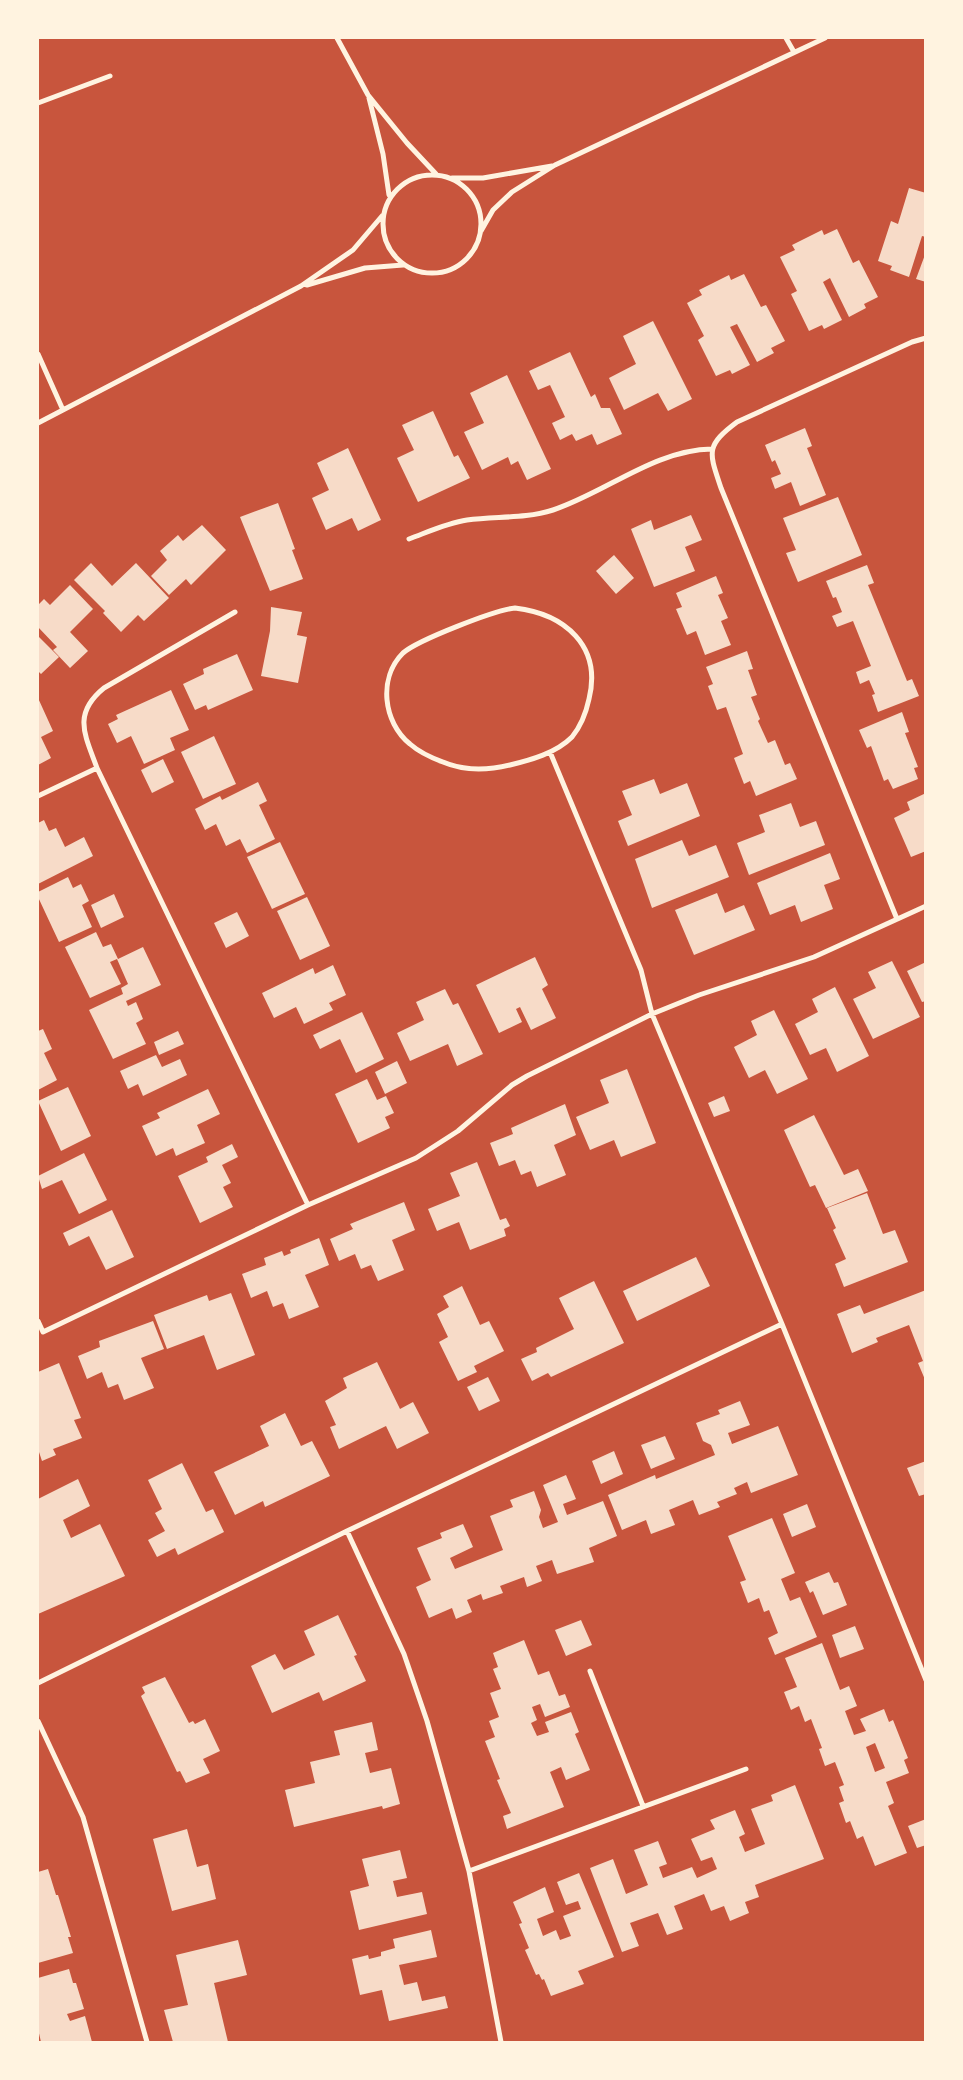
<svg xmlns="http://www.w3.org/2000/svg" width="963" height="2080" viewBox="0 0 963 2080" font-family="'IBM Plex Serif',serif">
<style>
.building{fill:#f7dbc8;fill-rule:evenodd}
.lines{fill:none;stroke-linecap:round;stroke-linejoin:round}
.minor{stroke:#fff3e0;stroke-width:5}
</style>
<rect width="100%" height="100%" fill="#c8553d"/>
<!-- building -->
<path class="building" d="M909 188 926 193V237L922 236 909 277 890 270 892 266 878 261 891 221 898 224Z
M837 229 853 263 859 260 878 297 864 304 866 308 849 317 830 278 823 282 842 320 824 329 822 325 809 331 791 294 797 291 780 257 795 250 792 245 822 230 824 235Z
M926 252V282L916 279Z
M744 274 761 307 766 305 785 341 771 348 774 353 757 362 737 324 730 327 750 365 732 374 730 370 716 376 698 340 704 336 687 303 702 295 699 290 729 275 731 280Z
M653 321 692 399 668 411 658 393 624 410 609 378 636 364 623 336Z
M570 352 591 397 595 394 601 408H610L622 434 597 445 592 434 576 441 572 434 560 440 552 423 565 417 550 385 538 390 529 371Z
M507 375 551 469 527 480 518 461 511 465 508 457 482 470 464 432 484 423 470 393Z
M433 411 454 457 458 455 470 478 418 502 397 458 414 450 402 425Z
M805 428 812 446 807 448 826 495 800 506 791 482 775 489 771 478 781 474 775 460 772 462 765 445Z
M348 448 381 520 358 531 352 518 326 530 312 498 329 490 317 463Z
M838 497 862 555 798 582 786 553 796 550 783 518Z
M278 503 295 549 292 550 303 579 270 591 240 517Z
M691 515 702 540 685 547 695 571 654 587 631 529 651 520 654 530Z
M202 525 226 550 191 585 186 579 169 595 151 576 167 560 160 551 178 535 183 541Z
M614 555 634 578 616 594 596 571Z
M91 563 112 586 136 563 169 598 144 621 138 615 121 632 103 613 105 611 74 580Z
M867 565 874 583 868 585 907 681 912 679 919 696 878 712 872 695 875 694 869 680 860 684 856 672 871 666 853 621 837 627 832 616 842 612 836 597 833 598 826 581Z
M716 576 723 593 718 595 728 618 721 621 731 645 705 655 696 631 687 635 676 609 682 607 676 593Z
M70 585 93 609 70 632 88 651 70 668 53 650 57 647 38 627V605L44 599 50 605Z
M271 607 302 612 297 635 307 637 298 683 261 676 270 631Z
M38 636 59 657 41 674 38 671Z
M747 651 753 669 748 670 757 695 751 697 760 719 758 721 768 743 775 740 785 765 790 763 797 779 756 796 750 781 744 784 734 758 743 754 726 707 717 710 708 686 713 684 706 667Z
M237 654 253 690 208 710 206 705 195 710 183 684 204 674 203 669Z
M171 690 189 730 170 738 175 750 144 764 131 736 117 743 108 724 118 719 116 715Z
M38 698 53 731 41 737 51 758 38 765Z
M902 712 909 732 905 733 918 767 914 768 918 779 893 789 888 779 884 781 871 746 867 748 859 730Z
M214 736 236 784 203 799 181 752Z
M163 759 174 782 152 793 141 770Z
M654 779 660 794 687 783 700 816 628 846 618 821 632 815 622 791Z
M258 782 267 801 259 805 275 839 247 853 240 839 226 846 216 824 205 830 195 809 220 796 222 800Z
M926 793V851L911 857 894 818 910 810 907 802Z
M791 803 800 827 816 821 825 845 749 875 737 843 765 832 759 815Z
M44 820 49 831 56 828 65 847 84 837 93 856 38 884V823Z
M682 840 689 856 716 845 729 877 652 908 635 859Z
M280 842 305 894 272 909 247 857Z
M830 853 840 879 824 885 833 909 801 922 795 905 770 915 757 883Z
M68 877 73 888 81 884 89 901 82 905 92 927 59 942 38 897V892Z
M717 893 725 913 744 905 755 930 694 955 675 910Z
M114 894 124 917 101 928 91 905Z
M307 897 330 946 300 960 277 911Z
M237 912 249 936 226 948 214 923Z
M96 932 103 947 111 944 118 959 143 947 161 985 126 1001 128 1006 136 1002 143 1019 136 1023 146 1044 113 1059 89 1010 123 994 121 988 128 984 117 959 110 962 121 984 90 998 65 947Z
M535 957 548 985 542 989 556 1018 531 1030 520 1007 516 1009 522 1022 499 1033 476 985Z
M892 961 920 1017 873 1039 853 999 876 988 868 972Z
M926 962V1001L922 1002 907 971Z
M333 965 346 995 329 1003 333 1010 304 1024 296 1007 274 1018 262 993 313 968 315 974Z
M835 987 869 1056 837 1072 826 1048 810 1055 795 1024 818 1012 812 999Z
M445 989 453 1005 458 1003 483 1054 457 1066 448 1044 410 1061 397 1033 424 1020 416 1002Z
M774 1010 808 1079 777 1094 765 1070 749 1078 734 1047 757 1035 751 1021Z
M362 1012 384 1059 356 1073 340 1039 320 1049 313 1035Z
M43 1029 52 1049 44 1053 57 1080 38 1090V1031Z
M178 1031 184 1044 159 1055 154 1042Z
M156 1055 162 1067 180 1059 187 1075 143 1096 138 1084 128 1089 120 1071Z
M397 1061 407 1083 385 1094 375 1072Z
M627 1069 656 1143 621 1157 614 1140 590 1150 576 1117 609 1103 600 1080Z
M367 1079 377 1100 386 1096 394 1113 385 1117 390 1128 358 1143 335 1094Z
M68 1087 91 1136 61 1151 38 1101Z
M208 1089 220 1114 197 1125 205 1143 176 1156 173 1148 156 1156 142 1126 160 1118 157 1113Z
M724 1096 730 1111 714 1117 708 1103Z
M565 1104 576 1135 554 1145 566 1175 537 1187 531 1171 521 1175 515 1160 499 1166 490 1143 513 1134 511 1128Z
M814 1115 844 1175 858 1169 868 1191 826 1208 815 1185 810 1187 784 1130Z
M232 1144 238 1157 222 1165 231 1183 223 1187 233 1207 200 1223 178 1176 208 1162 206 1157Z
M84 1153 107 1200 79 1214 62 1180 42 1189 38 1176Z
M477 1162 500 1220 506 1218 510 1226 504 1229 506 1236 470 1250 459 1222 437 1231 428 1209 460 1196 450 1173Z
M867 1193 883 1234 895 1230 908 1262 844 1287 835 1264 846 1259 833 1230 836 1228 827 1208Z
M404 1202 415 1230 392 1240 404 1270 378 1281 371 1265 361 1269 355 1254 339 1261 330 1239 353 1229 350 1224Z
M112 1210 134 1257 106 1270 89 1236 69 1246 63 1233Z
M319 1238 329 1265 305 1275 319 1307 289 1319 283 1303 273 1307 267 1291 251 1298 242 1274 266 1265 264 1258 282 1251 284 1256 291 1253 290 1250Z
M696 1257 710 1286 637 1321 623 1291Z
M594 1281 624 1343 551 1377 548 1373 532 1381 521 1359 537 1352 536 1348 574 1329 559 1298Z
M462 1286 480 1325 489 1321 504 1351 474 1366 477 1372 458 1381 439 1342 448 1337 437 1314 449 1307 443 1296Z
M926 1290V1382L918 1363 923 1361 909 1325 876 1338 878 1342 852 1353 837 1314 860 1305 864 1314Z
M231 1293 255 1355 217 1370 204 1335 167 1349 154 1315 207 1295 209 1301Z
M153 1321 164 1349 141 1358 154 1388 124 1400 118 1384 108 1388 102 1372 87 1379 78 1356 100 1347 99 1341Z
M377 1362 400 1409 413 1402 429 1433 397 1449 386 1426 339 1449 330 1427 336 1425 325 1401 347 1388 343 1378Z
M59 1363 81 1418 74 1420 82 1438 53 1449 56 1455 42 1461 38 1449V1372Z
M488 1377 500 1401 479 1411 467 1387Z
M740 1401 750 1425 728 1433 732 1444 778 1426 798 1475 751 1493 747 1482 734 1488 737 1494 717 1502 720 1507 699 1515 693 1500 669 1510 675 1525 651 1534 646 1520 622 1530 608 1495 655 1475 656 1479 715 1455 711 1445 703 1441 696 1423 720 1414 718 1410Z
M285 1413 301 1446 312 1441 330 1476 265 1507 263 1501 235 1515 214 1472 269 1446 260 1426Z
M665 1436 675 1459 651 1469 641 1445Z
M614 1451 623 1474 601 1484 592 1461Z
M926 1461V1494L919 1496 907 1468Z
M182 1463 206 1512 213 1509 224 1532 178 1555 175 1548 157 1557 148 1540 165 1531 155 1513 162 1509 148 1480Z
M566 1475 576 1499 563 1504 567 1515 603 1501 617 1536 589 1548 594 1562 557 1574 552 1560 536 1566 542 1581 527 1587 524 1577 500 1586 503 1593 483 1600 481 1594 467 1600 472 1612 456 1619 452 1608 429 1618 416 1587 431 1580 417 1548 442 1538 440 1533 463 1524 473 1547 450 1558 455 1569 503 1550 490 1516 513 1507 510 1500 534 1491 541 1510 539 1517 543 1528 558 1522 543 1485Z
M78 1479 90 1506 63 1520 71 1538 100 1524 125 1576 38 1614V1499Z
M807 1504 816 1527 792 1537 783 1514Z
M772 1518 795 1573 781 1579 790 1601 800 1597 817 1637 775 1655 768 1638 778 1633 769 1610 764 1612 759 1598 748 1603 740 1582 746 1580 728 1536Z
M829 1572 834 1583 838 1582 847 1605 823 1615 813 1591 810 1593 805 1582Z
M338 1615 357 1655 354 1656 366 1681 323 1701 319 1692 272 1713 251 1666 275 1654 284 1670 315 1655 304 1631Z
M581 1620 592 1645 566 1656 555 1630Z
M855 1626 864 1649 840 1658 832 1635Z
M524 1640 538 1675 549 1671 559 1696 565 1694 570 1707 545 1717 540 1704 532 1707 537 1720 531 1723 537 1736 549 1732 545 1722 571 1712 579 1732 575 1734 590 1770 566 1780 561 1767 550 1772 564 1807 507 1829 503 1816 511 1813 497 1780 500 1779 485 1741 495 1737 489 1721 499 1717 490 1693 501 1689 493 1669 498 1667 493 1653Z
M822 1643 840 1690 849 1686 857 1706 845 1711 854 1735 866 1731 860 1719 884 1709 889 1722 893 1720 908 1758 904 1760 909 1773 886 1782 894 1803 888 1806 907 1853 875 1866 863 1836 857 1839 850 1821 846 1823 839 1803 844 1801 839 1787 844 1785 835 1762 825 1766 819 1749 822 1748 811 1719 805 1722 799 1706 791 1710 784 1692 797 1687 785 1658ZM875 1743 885 1768 875 1772 866 1747Z
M165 1677 189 1723 193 1721 195 1724 205 1719 220 1751 203 1759 210 1773 186 1783 180 1771 177 1772 141 1696 145 1693 142 1687Z
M372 1722 378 1750 365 1753 370 1773 391 1768 400 1804 383 1809 382 1806 294 1827 285 1790 315 1783 310 1762 340 1755 334 1731Z
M795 1785 824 1859 755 1885 759 1897 745 1902 749 1913 730 1921 724 1906 711 1911 704 1894 674 1906 683 1929 667 1935 658 1913 630 1923 639 1946 622 1952 590 1868 613 1859 626 1894 648 1885 634 1850 658 1841 667 1864 659 1867 663 1878 692 1867 697 1878 717 1869 712 1857 701 1861 691 1839 715 1829 710 1820 735 1810 745 1834 739 1837 745 1852 765 1844 751 1809 773 1801 771 1795Z
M926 1819V1845L917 1848 908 1826Z
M187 1829 197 1867 208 1864 216 1899 172 1911 153 1839Z
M400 1850 407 1878 393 1881 397 1897 422 1892 427 1914 359 1930 350 1891 369 1886 362 1859Z
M48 1869 56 1895H58L71 1937H68L73 1953 38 1963V1872Z
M579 1873 614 1957 578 1971 584 1984 551 1996 544 1979 542 1980 539 1974 536 1975 525 1950 529 1948 519 1924 522 1923 513 1902 545 1887 554 1912 537 1919 543 1936 556 1930 560 1940 571 1936 563 1916 581 1909 578 1901 566 1905 557 1882Z
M431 1930 437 1957 399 1965 404 1985 417 1982 422 2001 445 1996 448 2008 389 2021 382 1990 360 1995 352 1959 368 1955 369 1959 381 1956V1952L395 1948 393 1939Z
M238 1940 247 1975 214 1983 228 2042H173L164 2010 188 2005 176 1955Z
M69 1969 73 1983H76L84 2009 67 2014 70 2021 85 2016 92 2042H41L38 2029V1978Z"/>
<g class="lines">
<!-- minor -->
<path class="minor" d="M337 38 368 95 407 143 436 174
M786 38 794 52
M369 98 383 154 389 195
M38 103 110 76
M383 224a49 49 0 1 1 98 0a49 49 0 1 1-98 0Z
M452 178H483L552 166
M481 231 493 210 512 192 555 165 825 38
M307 285 365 268 403 265
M38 354 63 410
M38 423 301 286 353 250 382 216
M409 539C428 532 447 523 467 520 496 516 525 519 553 510 607 492 654 450 712 449
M515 608C565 614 602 646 589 699 586 713 581 726 572 737 556 753 531 760 510 765 489 770 464 771 443 762 432 758 419 752 410 744 383 722 378 678 403 653 418 640 495 610 515 608Z
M235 612 104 688C72 714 85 735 97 768L308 1205
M550 752 641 970 652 1014 782 1324 926 1680
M38 796 97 768
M897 919 721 488C709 452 705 446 737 422L912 342 926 338
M38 1321 43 1332 308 1205 416 1158 458 1131 512 1085 527 1076 652 1014 699 995 814 957 926 906
M347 1531 404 1654 427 1721 469 1871 501 2042
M590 1671 643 1806
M38 1683 347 1531 782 1324
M38 1721 83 1817 147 2042
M469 1871 746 1769"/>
</g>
<!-- border -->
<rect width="963" height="2080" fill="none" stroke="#fff3e0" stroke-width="78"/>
</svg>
